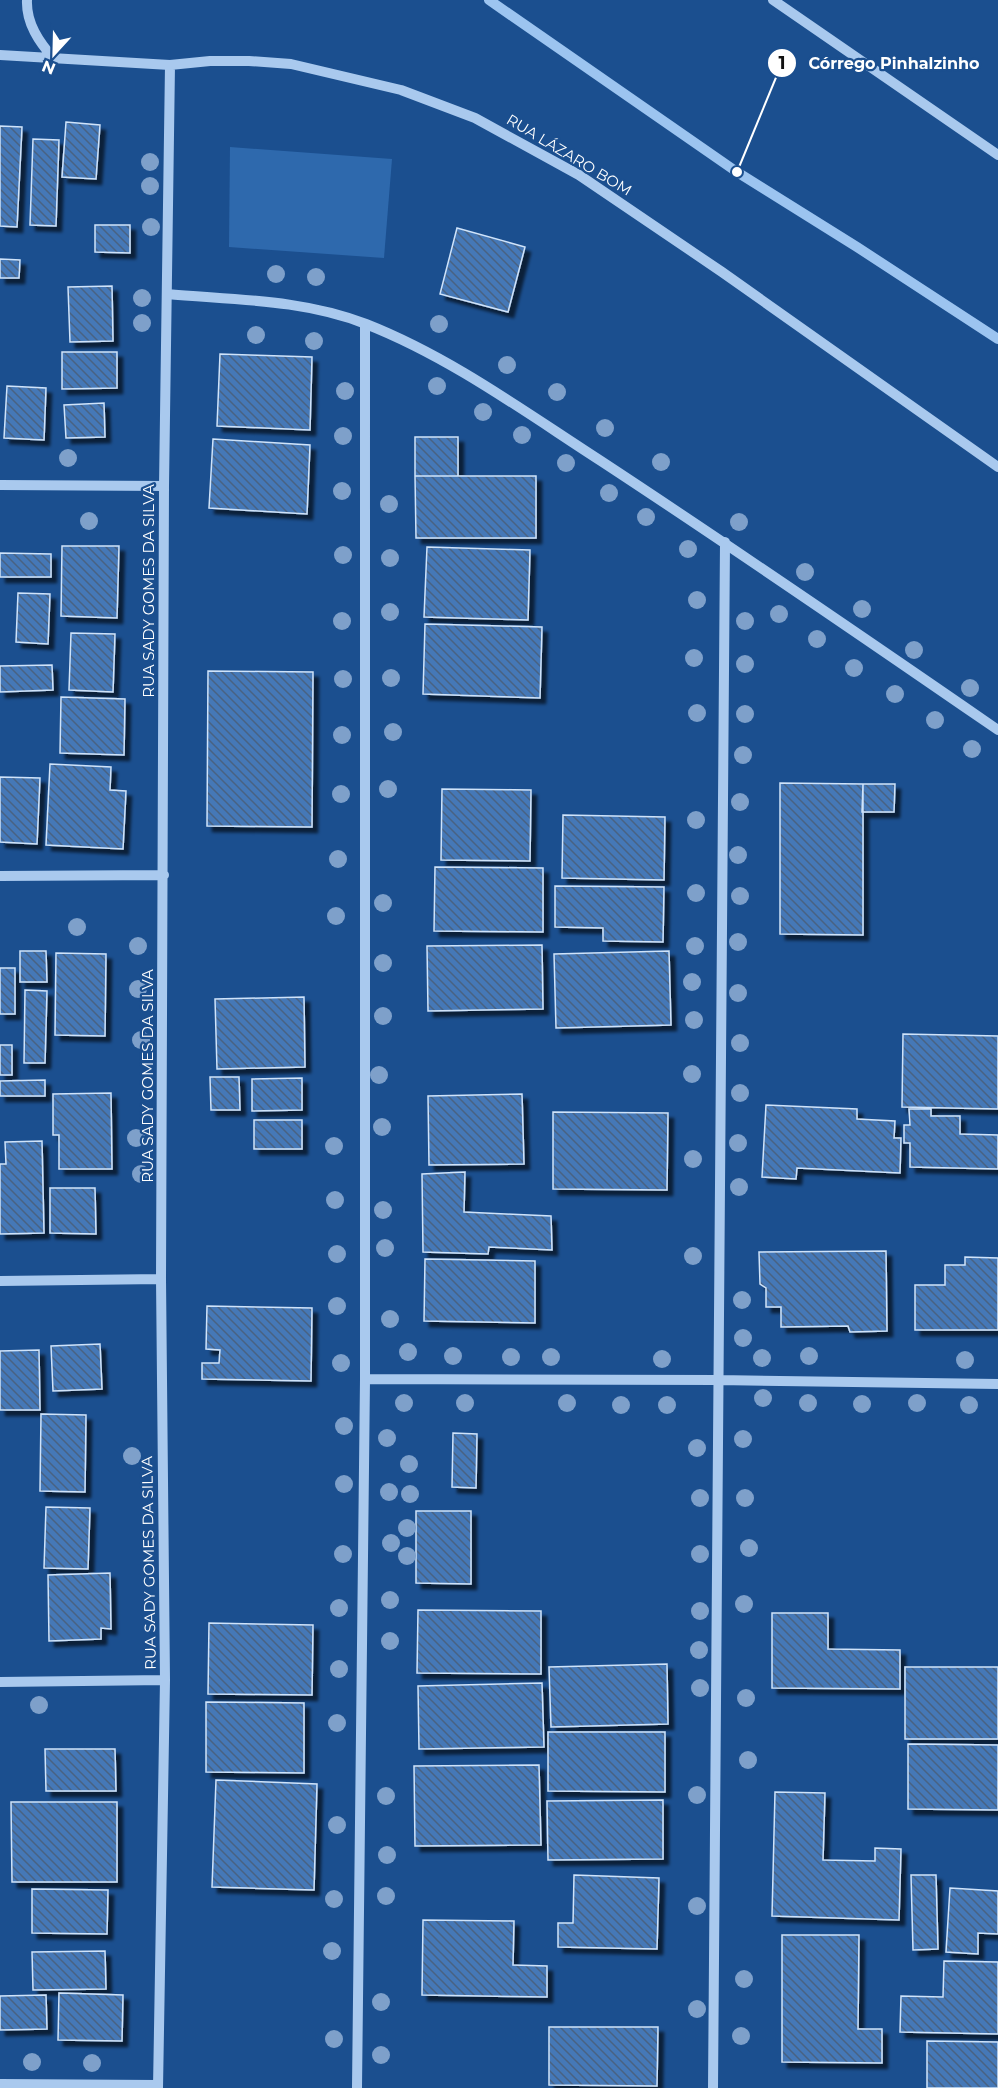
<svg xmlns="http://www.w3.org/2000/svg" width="998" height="2088" viewBox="0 0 998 2088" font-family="Montserrat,sans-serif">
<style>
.grass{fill:#2e69ad}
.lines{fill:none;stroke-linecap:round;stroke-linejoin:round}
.stream{stroke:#9cc4f0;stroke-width:10}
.building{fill:url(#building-back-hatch);stroke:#cfe3fa;stroke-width:1.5;filter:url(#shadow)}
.minor{stroke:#a9c9ee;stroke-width:10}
.tree{fill:#7ea0ca}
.labels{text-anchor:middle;stroke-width:4.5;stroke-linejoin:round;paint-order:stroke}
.street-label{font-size:15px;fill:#fff;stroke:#1b4f8f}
.leader{fill:none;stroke:#fff;stroke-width:2}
.callout-dot{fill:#fff;stroke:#1b4f8f;stroke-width:2}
.mark-label{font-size:18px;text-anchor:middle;font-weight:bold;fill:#111}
.callout-label{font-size:16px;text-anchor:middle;font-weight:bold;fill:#fff;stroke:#1b4f8f;stroke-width:4.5;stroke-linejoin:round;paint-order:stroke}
</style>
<defs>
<pattern id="building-back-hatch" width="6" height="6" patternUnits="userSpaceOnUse" patternTransform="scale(1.5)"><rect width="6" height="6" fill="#4478b7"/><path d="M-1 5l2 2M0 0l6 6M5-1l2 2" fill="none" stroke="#486282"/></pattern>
<filter id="shadow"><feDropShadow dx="5.5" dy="5.5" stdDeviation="1.5" flood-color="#0009"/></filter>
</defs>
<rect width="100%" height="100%" fill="#1b4f8f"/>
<!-- grass -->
<path class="grass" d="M230 147 392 159 384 258 229 247Z"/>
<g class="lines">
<!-- stream -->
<path class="stream" d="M489 0 737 172 857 247 998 339"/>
</g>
<!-- building -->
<path class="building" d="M66 122 100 125 96 179 62 177Z
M0 126 22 127 17 227 0 226Z
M33 139 59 140 56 226 30 225Z
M95 225H130V253L95 252Z
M457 228 525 247 508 312 440 294Z
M0 259 20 260 19 278H0Z
M112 286 113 341 70 342 68 287Z
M62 352H117V388L62 389Z
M220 354 312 357 310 430 217 426Z
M7 386 46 388 44 440 4 438Z
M104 403 105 437 66 438 64 405Z
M415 437H458V476H415Z
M213 439 310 445 307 514 209 508Z
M415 476H536V538H416Z
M62 546H119L117 618 61 616Z
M427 547 530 550 528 620 424 617Z
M0 553 51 554V577H0Z
M18 593 50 594 48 644 16 642Z
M425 624 542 627 540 698 423 694Z
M71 633 115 634 113 692 69 690Z
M52 665 53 690 0 692V666Z
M208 671 313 672 312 827 207 826Z
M61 697 125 699 124 755 60 753Z
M50 764 111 767 110 790 126 791 123 849 46 845Z
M0 777 40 778 37 844 0 842Z
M780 783 863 784V935L780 934Z
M863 784H895L894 812H862Z
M442 789 531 790 530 861 441 860Z
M563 815 665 817 664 880 562 878Z
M435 867 543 868V932L434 931Z
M555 886 664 887 663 942 603 941V928L555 927Z
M542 945 543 1009 428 1011 427 946Z
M20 951H46L47 982H20Z
M669 951 671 1025 556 1028 554 954Z
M56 953 106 954 105 1036 55 1035Z
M0 968H15V1014H0Z
M25 990 47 991 45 1063H24Z
M304 997 305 1067 217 1069 215 999Z
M903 1034 998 1036V1109L902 1107Z
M0 1045H12V1075H0Z
M210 1077H239L240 1110H211Z
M302 1078V1110L252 1111V1079Z
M45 1080V1096H0V1081Z
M111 1093 112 1169H59V1135H53V1094Z
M522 1094 524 1164 429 1165 428 1096Z
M766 1105 857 1109V1119L895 1121 894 1138H901L900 1173 797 1168 796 1179 762 1177Z
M909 1109H931V1116H960V1134L998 1135V1169L910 1167V1143H904V1125H910Z
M553 1112 668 1113 667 1190 553 1189Z
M254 1120H302V1149H254Z
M42 1141 44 1233 0 1234V1164H6L5 1142Z
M465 1172 464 1212 551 1216 552 1250 489 1247 488 1254 423 1252 422 1174Z
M50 1188H95L96 1234 50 1233Z
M886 1251 887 1331 850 1332 848 1326 781 1327V1307H766V1288L760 1284 759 1252Z
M965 1257 998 1258V1330H915V1285H945V1265H965Z
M425 1259 535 1261V1323L424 1321Z
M207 1306 312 1308 311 1381 202 1379V1363H219L220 1350 206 1349Z
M100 1344 102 1389 53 1391 51 1346Z
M39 1350 40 1410H0V1351Z
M41 1414 86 1415 85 1492 40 1491Z
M453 1433 477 1434 476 1488 452 1487Z
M46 1507 90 1508 88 1569 44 1568Z
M416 1511H471V1584L416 1583Z
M110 1573 111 1629 101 1628V1639L49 1641 48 1575Z
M418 1610 541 1611V1674L417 1673Z
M772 1613H828V1649L900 1650V1689L772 1688Z
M209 1623 313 1625 312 1695 208 1694Z
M667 1664 668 1724 551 1727 549 1667Z
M905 1667H998V1739H905Z
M542 1683 544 1747 419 1749 418 1686Z
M206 1702 304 1703V1773L206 1772Z
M548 1732H665V1792L548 1791Z
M908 1744 998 1745V1810L908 1809Z
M45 1749H115L116 1791H46Z
M539 1765 541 1845 415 1846 414 1766Z
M216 1780 317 1784 314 1890 212 1887Z
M775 1792 825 1793 823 1860 875 1861V1848L901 1849 899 1920 772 1916Z
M663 1800V1859L548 1860 547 1801Z
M11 1802H117V1882H12Z
M574 1875 659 1878 657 1949 558 1947V1923H573Z
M911 1875H936L938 1949 913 1950Z
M950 1888 998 1891V1934L978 1933V1954L946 1952Z
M32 1889 108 1890 107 1934 32 1933Z
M423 1920 514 1921 513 1965 547 1966V1997L422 1995Z
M782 1935H859L858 2029H882V2063L782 2062Z
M105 1951 106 1989 33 1990 32 1952Z
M944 1961 998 1962V2034L900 2032 901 1996 943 1997Z
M59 1993 123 1995 122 2041 58 2040Z
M46 1995 47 2029 0 2030V1996Z
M549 2027H658L657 2086 549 2085Z
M927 2041 998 2042V2088H927Z"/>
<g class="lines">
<!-- minor -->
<path class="minor" d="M27 0C26 23 39 42 54 59
M773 0 998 155
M0 55 170 65 210 61H249L291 64 401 90 475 118 579 175 722 272 998 467
M167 294C233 300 303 299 366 324 450 357 525 412 601 461 735 549 866 639 998 730
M0 485 164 486
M0 876 164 875
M0 1281 161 1279
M365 1379 718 1380 998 1384
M0 1682 165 1680
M0 2084 158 2085
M158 2088 165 1680 161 1279 164 486 170 65
M357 2088 365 1379V324
M713 2088 725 542"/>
</g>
<!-- trees -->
<g class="tree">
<circle cx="150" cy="162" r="9"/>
<circle cx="150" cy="186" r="9"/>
<circle cx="151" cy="227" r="9"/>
<circle cx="276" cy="274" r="9"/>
<circle cx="316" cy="277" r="9"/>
<circle cx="142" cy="298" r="9"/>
<circle cx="142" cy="323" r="9"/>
<circle cx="439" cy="324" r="9"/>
<circle cx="256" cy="335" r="9"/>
<circle cx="314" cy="341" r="9"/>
<circle cx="507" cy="365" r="9"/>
<circle cx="437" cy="386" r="9"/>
<circle cx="345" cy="391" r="9"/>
<circle cx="557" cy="392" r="9"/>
<circle cx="483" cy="412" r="9"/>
<circle cx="605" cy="428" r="9"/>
<circle cx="522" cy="435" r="9"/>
<circle cx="343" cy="436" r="9"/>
<circle cx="68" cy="458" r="9"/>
<circle cx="661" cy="462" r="9"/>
<circle cx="566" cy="463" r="9"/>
<circle cx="342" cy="491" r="9"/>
<circle cx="609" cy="493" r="9"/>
<circle cx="389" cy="504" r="9"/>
<circle cx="646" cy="517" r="9"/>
<circle cx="89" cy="521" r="9"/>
<circle cx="739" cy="522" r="9"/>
<circle cx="688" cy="549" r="9"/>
<circle cx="343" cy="555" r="9"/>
<circle cx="390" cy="558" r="9"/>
<circle cx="805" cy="572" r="9"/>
<circle cx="697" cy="600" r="9"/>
<circle cx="862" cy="609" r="9"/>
<circle cx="390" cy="612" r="9"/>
<circle cx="779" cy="614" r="9"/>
<circle cx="342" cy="621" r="9"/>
<circle cx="745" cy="621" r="9"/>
<circle cx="817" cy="639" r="9"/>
<circle cx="914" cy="650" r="9"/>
<circle cx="694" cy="658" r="9"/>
<circle cx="745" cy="664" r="9"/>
<circle cx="854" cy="668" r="9"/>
<circle cx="391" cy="678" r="9"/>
<circle cx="343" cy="679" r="9"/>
<circle cx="970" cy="688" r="9"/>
<circle cx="895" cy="694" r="9"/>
<circle cx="697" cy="713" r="9"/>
<circle cx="745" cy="714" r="9"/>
<circle cx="935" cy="720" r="9"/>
<circle cx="393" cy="732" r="9"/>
<circle cx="342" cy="735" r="9"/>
<circle cx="972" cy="749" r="9"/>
<circle cx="743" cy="755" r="9"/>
<circle cx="388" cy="789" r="9"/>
<circle cx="341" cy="794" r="9"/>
<circle cx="740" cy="802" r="9"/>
<circle cx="696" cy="820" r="9"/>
<circle cx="738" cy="855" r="9"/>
<circle cx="338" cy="859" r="9"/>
<circle cx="696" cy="893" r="9"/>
<circle cx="740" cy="896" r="9"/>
<circle cx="383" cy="903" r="9"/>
<circle cx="336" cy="916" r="9"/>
<circle cx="77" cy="927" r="9"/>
<circle cx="738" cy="942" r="9"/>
<circle cx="138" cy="946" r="9"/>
<circle cx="695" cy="946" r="9"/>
<circle cx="383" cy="963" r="9"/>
<circle cx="692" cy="982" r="9"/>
<circle cx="138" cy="989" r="9"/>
<circle cx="738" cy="993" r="9"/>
<circle cx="383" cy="1016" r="9"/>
<circle cx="694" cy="1020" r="9"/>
<circle cx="141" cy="1040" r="9"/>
<circle cx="740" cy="1043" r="9"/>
<circle cx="692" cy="1074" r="9"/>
<circle cx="379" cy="1075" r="9"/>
<circle cx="740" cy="1093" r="9"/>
<circle cx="382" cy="1127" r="9"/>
<circle cx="136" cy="1138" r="9"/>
<circle cx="738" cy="1143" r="9"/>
<circle cx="334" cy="1146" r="9"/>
<circle cx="693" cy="1159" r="9"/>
<circle cx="141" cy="1174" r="9"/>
<circle cx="739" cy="1187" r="9"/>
<circle cx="335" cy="1200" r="9"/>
<circle cx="383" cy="1210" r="9"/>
<circle cx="385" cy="1248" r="9"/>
<circle cx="337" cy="1254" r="9"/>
<circle cx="693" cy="1256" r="9"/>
<circle cx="742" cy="1300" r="9"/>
<circle cx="337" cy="1306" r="9"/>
<circle cx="390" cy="1319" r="9"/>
<circle cx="743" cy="1338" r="9"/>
<circle cx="408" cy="1352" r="9"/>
<circle cx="453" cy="1356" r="9"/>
<circle cx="809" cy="1356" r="9"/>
<circle cx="511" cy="1357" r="9"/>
<circle cx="551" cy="1357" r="9"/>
<circle cx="762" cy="1358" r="9"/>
<circle cx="662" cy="1359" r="9"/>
<circle cx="965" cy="1360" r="9"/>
<circle cx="341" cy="1363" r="9"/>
<circle cx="763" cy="1398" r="9"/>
<circle cx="404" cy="1403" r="9"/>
<circle cx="465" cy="1403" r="9"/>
<circle cx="567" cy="1403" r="9"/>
<circle cx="808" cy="1403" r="9"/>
<circle cx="917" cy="1403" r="9"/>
<circle cx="862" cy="1404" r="9"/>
<circle cx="621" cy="1405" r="9"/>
<circle cx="667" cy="1405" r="9"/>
<circle cx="969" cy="1405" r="9"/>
<circle cx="344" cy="1426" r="9"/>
<circle cx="387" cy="1438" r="9"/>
<circle cx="743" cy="1439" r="9"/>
<circle cx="697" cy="1448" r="9"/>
<circle cx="132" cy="1456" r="9"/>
<circle cx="409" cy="1464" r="9"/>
<circle cx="344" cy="1484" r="9"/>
<circle cx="389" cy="1492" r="9"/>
<circle cx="410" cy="1494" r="9"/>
<circle cx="700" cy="1498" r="9"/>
<circle cx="745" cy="1498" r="9"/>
<circle cx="407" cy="1528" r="9"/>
<circle cx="391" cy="1543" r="9"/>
<circle cx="749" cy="1548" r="9"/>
<circle cx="343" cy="1554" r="9"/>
<circle cx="700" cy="1554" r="9"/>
<circle cx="407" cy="1556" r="9"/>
<circle cx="390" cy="1600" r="9"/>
<circle cx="744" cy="1604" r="9"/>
<circle cx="339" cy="1608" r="9"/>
<circle cx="700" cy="1611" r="9"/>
<circle cx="390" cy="1641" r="9"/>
<circle cx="699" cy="1650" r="9"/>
<circle cx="339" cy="1669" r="9"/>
<circle cx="700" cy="1688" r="9"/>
<circle cx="746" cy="1698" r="9"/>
<circle cx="39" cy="1705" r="9"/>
<circle cx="337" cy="1723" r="9"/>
<circle cx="748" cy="1760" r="9"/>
<circle cx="697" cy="1795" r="9"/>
<circle cx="386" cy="1796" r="9"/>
<circle cx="337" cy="1825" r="9"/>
<circle cx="387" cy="1855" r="9"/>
<circle cx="386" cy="1896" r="9"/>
<circle cx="334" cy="1899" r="9"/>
<circle cx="697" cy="1906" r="9"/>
<circle cx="332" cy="1951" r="9"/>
<circle cx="744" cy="1979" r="9"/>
<circle cx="381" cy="2002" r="9"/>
<circle cx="697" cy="2009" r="9"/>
<circle cx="741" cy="2036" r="9"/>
<circle cx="334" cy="2039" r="9"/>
<circle cx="381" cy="2055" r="9"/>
<circle cx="32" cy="2062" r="9"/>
<circle cx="92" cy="2063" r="9"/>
</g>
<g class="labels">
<!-- street labels -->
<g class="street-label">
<text transform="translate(569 155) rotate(31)" y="5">RUA LÁZARO BOM</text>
<text transform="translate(149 591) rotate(-90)" y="5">RUA SADY GOMES DA SILVA</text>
<text transform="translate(148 1076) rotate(-90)" y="5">RUA SADY GOMES DA SILVA</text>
<text transform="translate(149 1563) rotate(-91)" y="5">RUA SADY GOMES DA SILVA</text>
</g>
</g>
<!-- callouts -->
<path class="leader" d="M737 172L782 63"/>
<g class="callout-dot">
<circle cx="737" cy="172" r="6"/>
<circle cx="782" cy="63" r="15"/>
</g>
<g class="mark-label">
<text x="782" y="69">1</text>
</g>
<g class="callout-label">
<text x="894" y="69">Córrego Pinhalzinho</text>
</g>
<!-- north arrow -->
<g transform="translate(54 54) rotate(202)" stroke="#1b4f8f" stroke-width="4.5" paint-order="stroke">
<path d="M0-4.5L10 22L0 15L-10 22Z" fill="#ffffff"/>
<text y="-9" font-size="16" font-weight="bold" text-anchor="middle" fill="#ffffff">N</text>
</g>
</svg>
